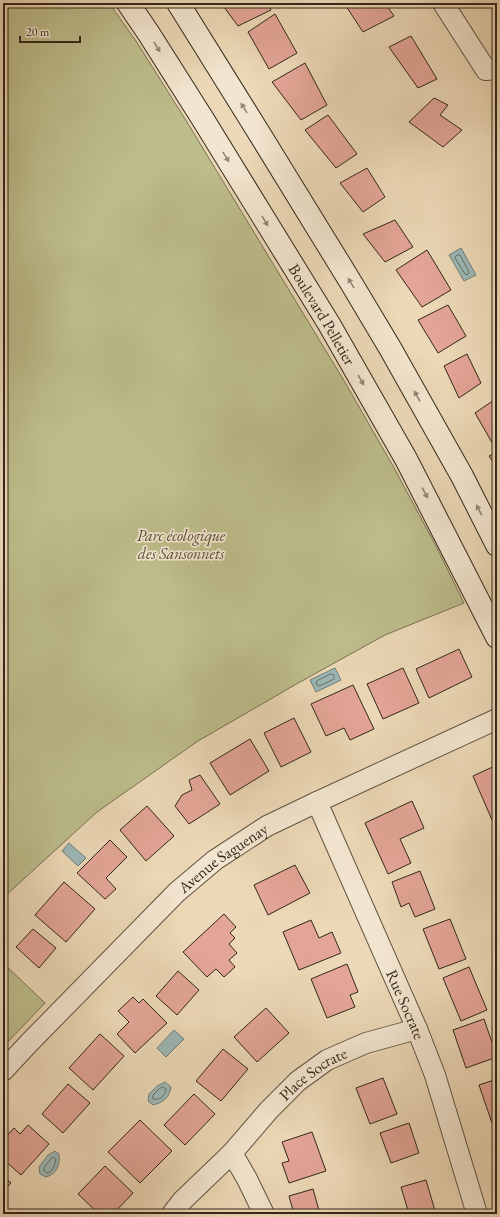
<svg xmlns="http://www.w3.org/2000/svg" width="500" height="1217" viewBox="0 0 500 1217" font-family="'EB Garamond',serif">
<style>
.green{fill:#bdbd8b;stroke:#787253}
.water{fill:#9cb8b7;stroke:#727e79}
.lines{fill:none;stroke-linecap:round;stroke-linejoin:round}
.shore{stroke:#677069;stroke-width:1}
.building{fill:#e3a596;stroke:#32271b}
.street-casing{stroke:#605342;stroke-width:22}
.secondary-casing{stroke:#32271b;stroke-width:24}
.street{stroke:#f3e6d0;stroke-width:20}
.secondary{stroke:#f3e6d0;stroke-width:22}
.oneway{fill:#928676}
.labels{text-anchor:middle;stroke-width:3.5;stroke-linejoin:round;paint-order:stroke}
.street-label{font-size:16px;fill:#32271b;stroke:#f3e6d0}
.park-label{font-size:16px;font-style:italic;fill:#554c37;stroke:#f3e6d0}
</style>
<rect width="100%" height="100%" fill="#ecd8b6"/>
<filter id="stains"><feTurbulence type="fractalNoise" baseFrequency=".005" numOctaves="4"/><feColorMatrix values="0 0 0 0 .2 0 0 0 0 .09 0 0 0 0 .02 0 0 0 .5 -.17"/></filter>
<radialGradient id="worn" r=".72"><stop offset=".6" stop-color="#630" stop-opacity="0"/><stop offset="1" stop-color="#630" stop-opacity=".3"/></radialGradient>
<!-- green -->
<path class="green" d="M3 3H109L136 41 187 122 343 379 393 466 436 546 464 603 385 635 300 682 198 741 97 812 3 898Z
M3 963 45 1003 3 1047Z"/>
<!-- water -->
<path class="water" d="M461 248 476 275 464 281 449 255Z
M335 668 341 680 316 692 310 680Z
M69 843 86 858 78 866 62 851Z
M174 1030 184 1039 166 1057 157 1048Z
M165 1082 171 1087C169 1098 164 1102 153 1105L148 1101 149 1094 157 1086Z
M55 1151 59 1154C60 1165 57 1174 46 1177L40 1174 39 1167 48 1155Z"/>
<g class="lines">
<!-- shore -->
<path class="shore" d="M458 255H460L469 272V273L467 275 465 274 455 258 456 256Z
M331 674 334 675V679L319 686 317 685 316 683 317 681Z
M163 1087 166 1089C166 1095 159 1101 153 1099V1095L159 1089Z
M53 1157 56 1159 54 1167 50 1172 47 1173 44 1171V1168Z"/>
</g>
<!-- building -->
<path class="building" d="M221 3H267L271 10 238 26Z
M344 3H385L394 16 363 32Z
M275 14 297 53 269 69 248 32Z
M411 36 437 79 418 88 389 47Z
M305 63 327 105 301 120 272 82Z
M434 98 448 105 440 115 462 130 443 147 409 122Z
M328 115 357 154 336 168 305 130Z
M367 168 385 197 363 212 340 183Z
M395 220 413 247 385 262 363 234Z
M427 250 451 290 422 307 396 270Z
M448 305 466 336 438 353 418 320Z
M467 354 481 383 459 398 444 366Z
M497 398V444L494 446 475 413Z
M497 452V468L489 456Z
M459 649 472 677 429 698 416 669Z
M403 668 419 703 383 719 367 684Z
M353 685 374 729 350 740 344 728 326 736 311 704Z
M294 718 311 752 281 767 264 733Z
M250 739 269 771 230 795 210 763Z
M497 765V818L492 820 473 776Z
M200 775 220 804 189 824 175 806 182 795 192 790 189 780Z
M412 801 424 828 400 839 411 863 388 874 365 823Z
M147 806 174 836 146 861 120 830Z
M110 840 127 857 106 878 116 889 105 899 77 873Z
M295 865 310 893 268 915 254 885Z
M420 871 435 909 415 917 409 903 401 907 392 882Z
M64 882 95 909 66 942 35 915Z
M224 914 236 927 230 933 235 938 229 944 237 953 229 960 235 967 224 977 216 969 207 977 183 952Z
M450 919 466 959 439 969 423 929Z
M311 920 319 938 332 932 341 953 299 970 283 932Z
M33 929 56 948 39 968 16 947Z
M347 964 358 992 350 995 355 1007 327 1018 311 979Z
M469 967 487 1010 461 1021 443 978Z
M178 971 199 990 177 1015 156 996Z
M133 997 139 1003 143 999 167 1023 135 1053 117 1034 129 1022 118 1011Z
M266 1008 289 1033 257 1062 234 1037Z
M484 1019 497 1057 466 1068 453 1030Z
M100 1034 124 1056 93 1090 69 1068Z
M223 1049 248 1069 221 1101 196 1081Z
M383 1078 397 1114 370 1124 356 1088Z
M497 1079V1121L492 1123 479 1085Z
M68 1084 90 1103 63 1133 42 1114Z
M194 1094 215 1114 185 1145 164 1125Z
M140 1120 172 1151 140 1183 108 1152Z
M409 1123 419 1153 391 1163 380 1133Z
M28 1125 49 1144 21 1175 3 1159V1140L14 1128 20 1134Z
M312 1132 326 1171 289 1183 282 1163 289 1161 282 1142Z
M105 1166 133 1193 113 1214H99L78 1194Z
M3 1176 11 1183 3 1191Z
M426 1180 436 1214H409L401 1187Z
M313 1189 320 1214H294L289 1196Z"/>
<g class="lines">
<defs>
<g id="street">
<path d="M443 3 486 70 497 69"/>
<path id="s1" d="M317 802 417 1029 435 1075 477 1214"/>
<path id="s2" d="M3 1071 29 1043 177 892 215 860 267 826 317 802 497 719"/>
<path d="M232 1153 247 1179 264 1214"/>
<path id="s3" d="M172 1214 182 1201 232 1153 269 1110 298 1081 327 1060 366 1043 417 1029"/>
</g>
<g id="secondary">
<path id="s4" d="M128 3 149 34 204 121 329 324 406 459 497 637"/>
<path d="M178 3 259 133 350 281 390 348 462 476 497 545"/>
</g>
</defs>
<!-- street casing -->
<use href="#street" class="street-casing"/>
<!-- secondary casing -->
<use href="#secondary" class="secondary-casing"/>
<!-- street -->
<use href="#street" class="street"/>
<!-- secondary -->
<use href="#secondary" class="secondary"/>
</g>
<!-- one-way arrows -->
<defs><path id="oneway-solid" d="M-6-.8H1V-3.2L6.5 0L1 3.2V.8H-6Z"/></defs>
<g class="oneway">
<use href="#oneway-solid" transform="translate(157 47) rotate(58)"/>
<use href="#oneway-solid" transform="translate(244 108) rotate(-122)"/>
<use href="#oneway-solid" transform="translate(226 157) rotate(58)"/>
<use href="#oneway-solid" transform="translate(265 221) rotate(59)"/>
<use href="#oneway-solid" transform="translate(351 283) rotate(-121)"/>
<use href="#oneway-solid" transform="translate(361 380) rotate(60)"/>
<use href="#oneway-solid" transform="translate(417 396) rotate(-119)"/>
<use href="#oneway-solid" transform="translate(425 493) rotate(62)"/>
<use href="#oneway-solid" transform="translate(479 510) rotate(-117)"/>
</g>
<g class="labels">
<!-- street labels -->
<g class="street-label">
<text dy="6" stroke="none"><textPath href="#s4" startOffset="367">Boulevard Pelletier</textPath></text>
<text dy="6" stroke="none"><textPath href="#s2" startOffset="307">Avenue Saguenay</textPath></text>
<text dy="6" stroke="none"><textPath href="#s1" startOffset="221">Rue Socrate</textPath></text>
<text dy="6" stroke="none"><textPath href="#s3" startOffset="200">Place Socrate</textPath></text>
</g>
<!-- park labels -->
<g class="park-label">
<text x="181" y="541">Parc écologique<tspan x="181" dy="18">des Sansonnets</tspan></text>
</g>
</g>
<!-- margin -->
<rect width="500" height="1217" fill="none" stroke="#ecd8b6" stroke-width="16"/>
<rect x="4" y="4" width="492" height="1209" fill="none" stroke="#32271b" stroke-width="2"/>
<rect x="8" y="8" width="484" height="1201" fill="none" stroke="#32271b"/>
<!-- scale -->
<path d="M20 36v6h60v-6" fill="none" stroke="#32271b" stroke-width="2"/>
<text x="26" y="36" font-size="12" fill="#32271b" stroke="#f3e6d0" stroke-width="3" paint-order="stroke">20 m</text>
<rect width="100%" height="100%" filter="url(#stains)"/>
<rect width="100%" height="100%" fill="url(#worn)"/>
</svg>
